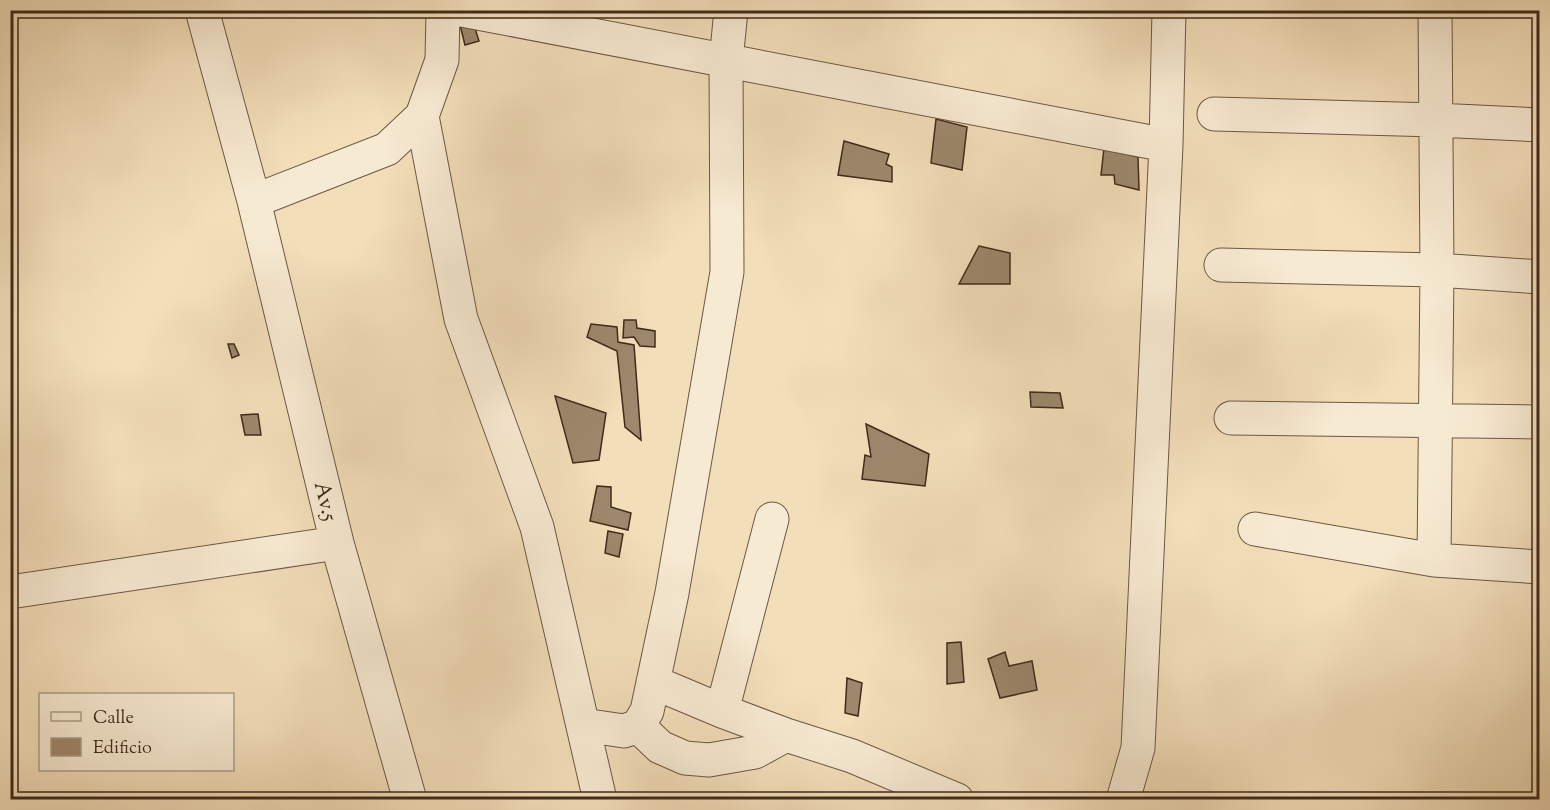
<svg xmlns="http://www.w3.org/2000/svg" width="1550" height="810" viewBox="0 0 1550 810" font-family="'Sorts Mill Goudy',serif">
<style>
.building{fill:#9d886d;stroke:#3f2b1a;stroke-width:1.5}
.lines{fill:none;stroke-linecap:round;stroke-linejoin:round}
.minor-casing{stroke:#6c5842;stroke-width:35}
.minor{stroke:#f7ead2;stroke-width:33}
.labels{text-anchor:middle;stroke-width:6;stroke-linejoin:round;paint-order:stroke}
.street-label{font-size:22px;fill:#3f2b1a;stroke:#f7ead2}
</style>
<rect width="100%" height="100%" fill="#f3deba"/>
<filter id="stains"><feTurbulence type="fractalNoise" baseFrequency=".00333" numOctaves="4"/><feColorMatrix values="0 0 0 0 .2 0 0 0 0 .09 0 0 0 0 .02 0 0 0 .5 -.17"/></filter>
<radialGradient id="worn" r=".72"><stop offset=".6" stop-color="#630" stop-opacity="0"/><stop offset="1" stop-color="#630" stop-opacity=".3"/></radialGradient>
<!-- building -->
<path class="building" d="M473 22 479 41 465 45 460 25Z
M936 119 967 127 962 170 931 163Z
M844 141 889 154 886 164 892 167V182L838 175Z
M1104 148 1138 157 1139 190 1115 184 1114 175H1101Z
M979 246 1010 253V284H959Z
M624 320H636L637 328 655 331V347L640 346 634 337 623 338Z
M591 324 617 327 618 342 634 345 641 440 625 427 617 351 587 337Z
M228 344H234L239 355 232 358Z
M1030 392 1060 393 1063 408 1031 407Z
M555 396 606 413 599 460 573 463Z
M258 414 261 435H245L241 415Z
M866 424 929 454 925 486 862 479 865 455 871 457Z
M597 486 611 487V507L631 513 628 530 590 521Z
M608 531 623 534 619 557 605 553Z
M961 642 964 682 947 684V643Z
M1005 652 1009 666 1032 661 1037 690 1000 698 988 659Z
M847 678 862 683 858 716 845 713Z"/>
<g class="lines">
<defs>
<path id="minor" d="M202 10 254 201 337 543 410 800
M462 10 1166 145
M1214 114 1436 120 1540 125
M422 116 461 319 537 527 600 800
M254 201 387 149 422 116 442 60 443 10
M1221 265 1437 270 1540 277
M1231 418 1540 422
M1255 529 1434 560 1540 567
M1434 560 1437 270 1435 10
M10 592 337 543
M653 682 722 711 786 735 852 756 957 800
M722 711 772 519
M583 725 624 731 638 726 647 711 672 593 727 272 726 61 731 10
M638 726 660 747 685 758 709 760 755 752 786 735
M1123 800 1138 748 1166 145 1169 10"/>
</defs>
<!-- minor casing -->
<use href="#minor" class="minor-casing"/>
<!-- minor -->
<use href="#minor" class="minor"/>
</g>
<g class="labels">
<!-- street labels -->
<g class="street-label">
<text transform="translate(327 501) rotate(76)" y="8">Av.5</text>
</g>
</g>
<!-- margin -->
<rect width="1550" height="810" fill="none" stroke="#f3deba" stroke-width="36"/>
<rect x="12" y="12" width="1526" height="786" fill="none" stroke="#3f2b1a" stroke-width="3"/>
<rect x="18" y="18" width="1514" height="774" fill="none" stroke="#3f2b1a" stroke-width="1.5"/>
<!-- legend -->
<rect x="39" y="693" width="195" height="78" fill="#f7ead2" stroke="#ad9e88" stroke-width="1.5"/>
<rect x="51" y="712" width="30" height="9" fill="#f7ead2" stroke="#ad9e88" stroke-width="1.5"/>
<text x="93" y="723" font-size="18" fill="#3f2b1a">Calle</text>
<rect x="51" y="738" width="30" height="18" fill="#9d886d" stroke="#ad9e88" stroke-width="1.5"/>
<text x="93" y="753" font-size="18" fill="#3f2b1a">Edificio</text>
<rect width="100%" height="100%" filter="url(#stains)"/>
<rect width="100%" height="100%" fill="url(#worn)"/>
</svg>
